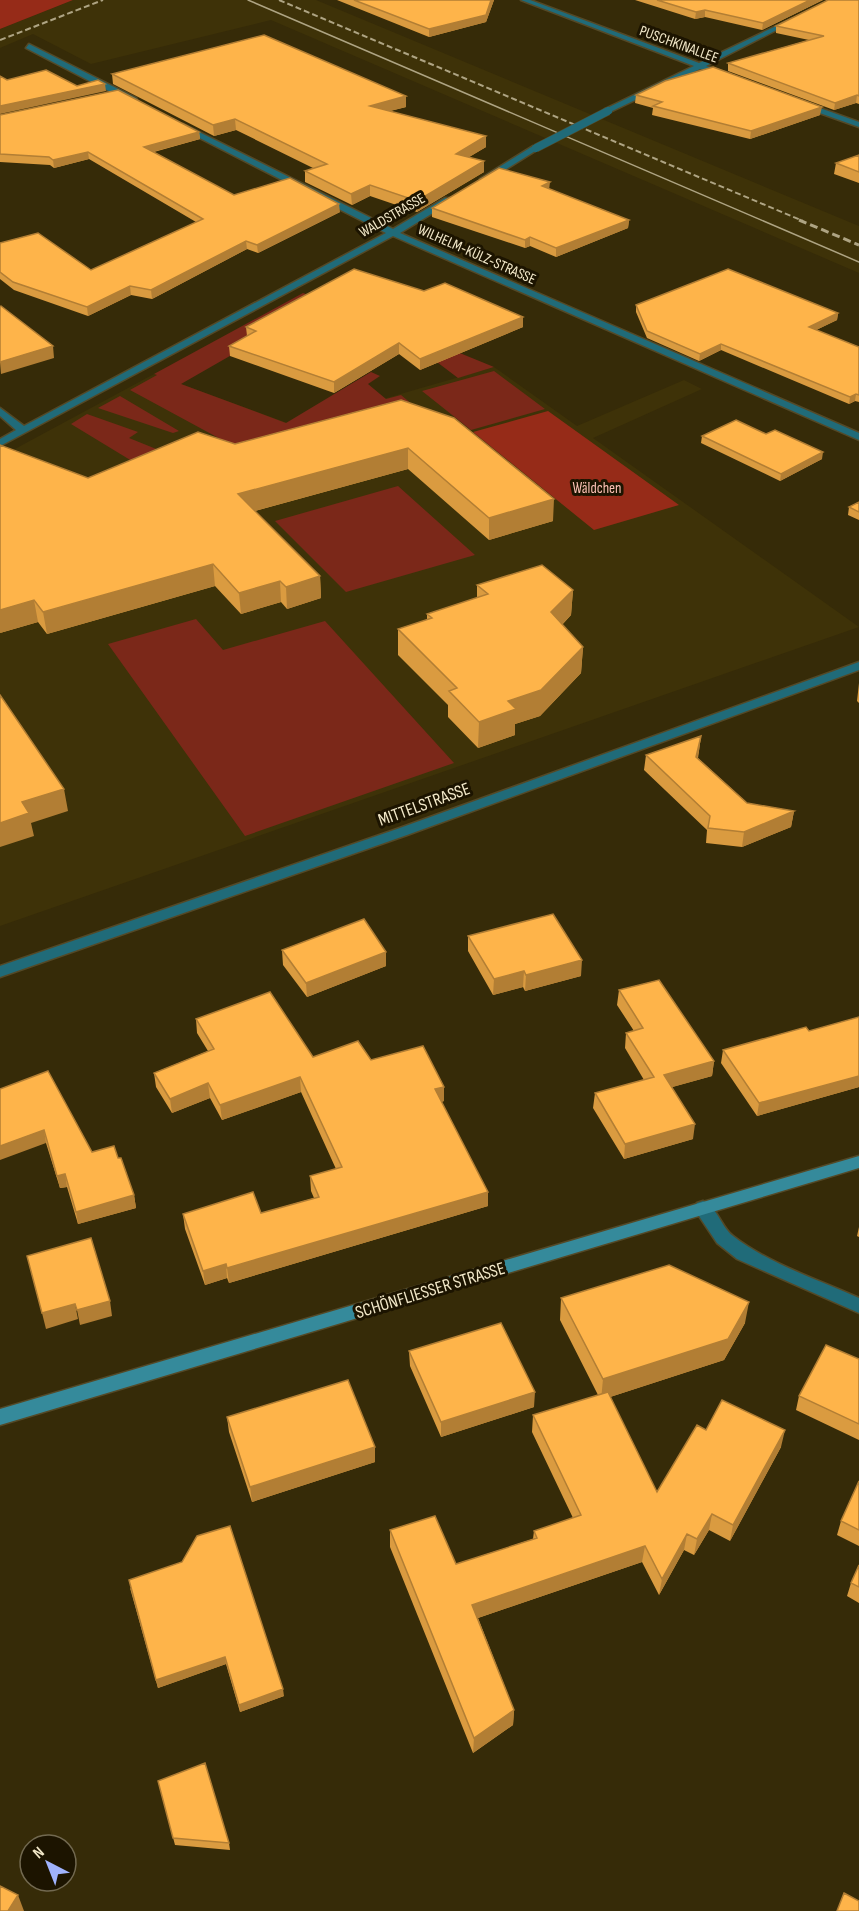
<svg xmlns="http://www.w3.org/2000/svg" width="859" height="1911" viewBox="0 0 859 1911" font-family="'Sofia Sans Condensed',sans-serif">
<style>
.built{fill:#3e3208}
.green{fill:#7b2819}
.forest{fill:#962b18}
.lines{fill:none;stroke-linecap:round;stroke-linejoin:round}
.minor-casing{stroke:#544927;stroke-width:3}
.secondary-casing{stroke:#544927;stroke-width:3}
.minor{fill:#206b79;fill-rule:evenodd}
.secondary{fill:#358a9b;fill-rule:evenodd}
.tram{stroke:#aea483;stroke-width:1.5}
.rail-far1{stroke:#aea483;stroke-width:2;stroke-dasharray:6 3;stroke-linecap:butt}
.rail{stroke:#aea483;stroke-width:3;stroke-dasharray:8 4;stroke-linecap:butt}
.minor-bridge-casing{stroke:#544927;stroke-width:9;stroke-linecap:butt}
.minor-bridge{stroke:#206b79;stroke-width:8}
.wall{fill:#da9b40}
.shaded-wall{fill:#b27e34}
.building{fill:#feb44a;stroke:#b27e34;stroke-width:1.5}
.labels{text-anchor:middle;stroke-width:6;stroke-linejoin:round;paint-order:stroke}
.far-street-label{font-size:15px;fill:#f3e9c9;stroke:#1c1400}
.far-park-label{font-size:15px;fill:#fcc1b4;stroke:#1c1400}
.street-label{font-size:18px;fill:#f3e9c9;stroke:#1c1400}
</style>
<rect width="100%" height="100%" fill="#362b08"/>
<!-- built -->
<path class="built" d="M73 0H316L859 226V273L271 20 91 64 33 34 0 48V29Z
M494 367 577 426 684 380 702 389 593 438 859 627 0 926V457L154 374 293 425Z"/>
<!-- green -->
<path class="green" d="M303 293 317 298 256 341 181 384 286 423 371 372 380 376 368 384 386 399 401 395 419 410 250 455 130 390 157 375 154 374Z
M374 318 494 367 458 378 396 331Z
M494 371 545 409 471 430 422 391Z
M120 396 179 431 173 433 98 408Z
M87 414 138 432 129 438 181 459 150 472 71 424Z
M398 486 475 555 346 592 275 521Z
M196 619 223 650 325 621 454 763 245 836 108 644Z"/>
<!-- forest -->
<path class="forest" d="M0 0H73L0 29Z
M548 411 679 505 594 530 473 432Z"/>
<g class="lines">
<defs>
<path id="minor" d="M521 0H530L699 63 791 19 796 20 706 66 730 74V78L700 69 608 113 605 109 694 66Z
M29 44 136 98 137 100 130 102 26 48Z
M803 102 859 122V127L800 106Z
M183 124 393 229 445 198H451V202L400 233 859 433V440L393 236 0 446V439L16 430 0 416V408L24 426 386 233 180 128 179 126Z
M533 146 540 148 487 181 480 179Z
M859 662V670L407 835 0 977V966L397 829Z
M703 1201C717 1206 721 1227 733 1236 769 1264 817 1279 859 1298V1313L737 1259 717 1243 697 1213 694 1208 697 1203Z"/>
<path id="secondary" d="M859 1156V1168L0 1425V1409Z"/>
</defs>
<!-- minor casing -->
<use href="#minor" class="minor-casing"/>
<!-- secondary casing -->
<use href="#secondary" class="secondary-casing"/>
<!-- minor -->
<use href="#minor" class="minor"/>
<!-- secondary -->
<use href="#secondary" class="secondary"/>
<!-- tram -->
<path class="tram" d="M248 0 859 262"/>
<!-- rail-far1 -->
<path class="rail-far1" d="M279 0 803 221
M0 40 103 0"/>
<!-- rail -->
<path class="rail" d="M799 220 859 245"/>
<defs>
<path id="minor-bridge" d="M536 148 608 111"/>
</defs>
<!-- minor-bridge casing -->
<use href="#minor-bridge" class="minor-bridge-casing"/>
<!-- minor-bridge -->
<use href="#minor-bridge" class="minor-bridge"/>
</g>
<!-- wall -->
<path class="wall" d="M337 0H494L486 22 429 37Z
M635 0H823L762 30 705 17 695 19Z
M859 0V104L856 103 834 110 728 71V63L809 40 776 33V26Z
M112 74 406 96V107L390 111 486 147 469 157 484 172 417 212 370 196 352 205 305 182V171L313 168 236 130 214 136 113 84Z
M636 95 820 115 750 139 652 115 653 108 635 103Z
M0 115 199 132 200 139 154 152 234 195 340 212 258 253 247 249 152 299 131 295 88 316 14 290 0 279V243L91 270 196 222 89 159 54 168 50 165 0 162Z
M859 155V183L834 174 836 163Z
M550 189 629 220 628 228 556 257 530 246 525 248 432 217V208Z
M424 291 523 317V327L420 370 399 354 334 393 230 356 229 346 247 336 246 327Z
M636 305 838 313 837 320 816 330 859 347V402L855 401 849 404 721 350 699 361 647 338 636 312Z
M401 400 553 521 489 540 408 469 255 511 320 576 321 598 287 609 281 602 241 614 215 586 47 634 38 622 0 633 88 478 235 444Z
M702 436 822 459 780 481 701 443Z
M859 502V520L848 515 849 507Z
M477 585 573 590 571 615 562 625 583 647 581 673 540 716 515 724V735L478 748 448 717V705L398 655V629L427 620V614L477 598Z
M859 683V703L857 701Z
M701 736 698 758 747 803 794 811 791 827 742 847 706 843 707 830 644 770 646 755Z
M468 936 581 976 525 991 523 987 493 995 468 951Z
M282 950 386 952V966L307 997 283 965Z
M619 990 714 1061 712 1076 672 1087 693 1139 624 1159 593 1108 595 1093 644 1080 625 1048 626 1033 634 1031 617 1005Z
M859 1017V1087L757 1116 721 1063 723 1050 809 1031Z
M196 1019 313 1057 371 1060 444 1087V1101L441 1102 488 1192V1206L229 1283 227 1278 205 1285 185 1229 183 1214 261 1213 314 1198 311 1191 310 1176 336 1169 301 1092 222 1120 210 1098 172 1113 156 1087 154 1073 208 1051 197 1033Z
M0 1089 92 1152 118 1158 134 1195 136 1208 78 1224 67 1187 60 1188 46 1143Z
M859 1227V1237L857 1236Z
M561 1298 745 1323 724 1360 610 1397 657 1492 706 1430 781 1447 730 1541 709 1530 694 1555 684 1550 659 1595 642 1562 478 1618 514 1710 513 1725 473 1753 390 1547V1530L456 1564 533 1539 534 1531 573 1518 532 1432 533 1415 598 1395 560 1320Z
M409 1351 534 1407 441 1437 410 1366Z
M859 1359V1440L796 1410 799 1396Z
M227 1417 375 1462 252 1502 229 1432Z
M859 1481V1546L837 1535 841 1521Z
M859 1565V1603L847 1596 851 1583Z
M130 1588 284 1696 240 1712 226 1664 158 1688Z
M158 1781 229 1843 230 1850 175 1845Z"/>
<!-- shaded-wall -->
<path class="shaded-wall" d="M491 0H494L486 22 429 37V29Z
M810 0H823L762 30 763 23Z
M705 10V17L695 19 696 12Z
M105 84 106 91 0 114V106Z
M857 95 856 103 834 110 835 103Z
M406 96V107L370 116V106Z
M822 107 820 115 750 139 751 131Z
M235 119 236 130 214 136 213 125Z
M199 132 200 139 145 154 144 147Z
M486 136V147L456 165V154Z
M88 152 89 159 54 168 53 160Z
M484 161V172L417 212V201Z
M550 182 549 190 542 186Z
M370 185V196L352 205 351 194Z
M339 204 340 212 258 253 257 245Z
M629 220 628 228 556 257V248Z
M530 237V246L525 248V240Z
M246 241 247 249 152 299 151 290Z
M130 286 131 295 88 316 87 307Z
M838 313 837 320 808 334 809 327Z
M523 317V327L420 370V359Z
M399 343V354L334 393V382Z
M721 344V350L699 361 700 354Z
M53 346 54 358 1 374 0 362Z
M856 394 855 401 849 404 850 397Z
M408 448V469L240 515 238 494Z
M823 452 822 459 780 481 781 474Z
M554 499 553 521 489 540V518Z
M213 564 215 586 47 634 43 612Z
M320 576 321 598 287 609 286 587Z
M280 581 281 602 241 614 239 593Z
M573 590 571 615 549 638 551 612Z
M34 600 38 622 0 633V610Z
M583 647 581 673 540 716 515 724V735L478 748 479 722Z
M701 736 699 751 694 772 696 757Z
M64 789 68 811 31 823 34 836 0 847V823L22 802Z
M794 811 791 827 742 847 744 832Z
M386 952V966L307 997 306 983Z
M582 960 581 976 525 991 526 975Z
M524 971 523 987 493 995 494 979Z
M714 1061 712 1076 662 1090 664 1075Z
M859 1076V1087L757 1116 759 1103Z
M300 1077 301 1092 222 1120 220 1105Z
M208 1083 210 1098 172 1113 170 1099Z
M444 1087V1101L435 1104V1089Z
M695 1124 693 1139 624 1159 625 1144Z
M44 1130 46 1143 0 1160V1146Z
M65 1174 67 1187 60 1188 57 1176Z
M488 1192V1206L229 1283 227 1268Z
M134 1195 136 1208 78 1224 76 1212Z
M226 1264 227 1278 205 1285 203 1271Z
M110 1301 112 1316 80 1325 77 1310Z
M749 1302 745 1323 724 1360 601 1400 603 1379Z
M75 1304 78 1319 46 1329 42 1313Z
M535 1392 534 1407 441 1437V1422Z
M785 1430 781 1447 730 1541 733 1525Z
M375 1447V1462L252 1502 250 1487Z
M712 1514 709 1530 694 1555 697 1539Z
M687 1534 684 1550 659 1595 662 1579Z
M645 1546 642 1562 472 1620V1605Z
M225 1657 226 1664 158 1688 156 1680Z
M283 1689 284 1696 240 1712 239 1705Z
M514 1710 513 1725 473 1753 474 1738Z
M18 1895 24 1911H8Z"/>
<!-- building -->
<path class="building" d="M354 0H491L486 15 429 29Z
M657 0H810L763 23 705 10 696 12Z
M828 0H859V96L857 95 835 103 728 63 824 36 776 26Z
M264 35 406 96 370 106 486 136 456 154 484 161 417 201 370 185 351 194 305 171 327 164 235 119 213 125 112 74Z
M713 67 822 107 751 131 653 106 662 102 636 95 665 81Z
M46 70 77 86 98 80 105 84 0 106V76L7 80Z
M118 90 199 132 144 147 234 195 290 178 339 204 257 245 246 241 151 290 130 286 87 307 13 282 0 272V243L38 233 91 270 203 219 88 152 53 160 49 157 0 154V115Z
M859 155V172L836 163Z
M499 168 550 182 542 186 629 220 556 248 530 237 525 240 432 208Z
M354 269 424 291 445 283 523 317 420 359 399 343 334 382 229 346 256 331 246 327Z
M728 269 838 313 809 327 859 347V395L856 394 850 397 721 344 700 354 647 331 636 305Z
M1 306 53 346 0 362V307Z
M401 400 454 418 554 499 489 518 408 448 238 494 320 576 286 587 280 581 239 593 213 564 43 612 34 600 0 610V445L88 478 198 432 235 444Z
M736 420 766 434 775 430 823 452 781 474 702 436Z
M859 502V512L849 507Z
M542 565 573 590 551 612 583 647 541 690 508 701 516 709 479 722 449 691 457 688 398 629 432 618 427 614 488 594 477 585Z
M0 695 64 789 22 802 29 813 0 823Z
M701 736 696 757 747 803 794 811 744 832 708 828 710 816 646 755Z
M553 914 582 960 526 975 524 971 494 979 468 936Z
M364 919 386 952 306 983 282 950Z
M659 980 714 1061 664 1075 695 1124 625 1144 595 1093 654 1077 626 1033 643 1028 619 990Z
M270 992 313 1057 358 1041 371 1060 423 1046 444 1087 435 1089 488 1192 227 1268 226 1264 203 1271 183 1214 253 1192 261 1213 319 1197 310 1176 342 1167 300 1077 220 1105 208 1083 170 1099 154 1073 214 1049 196 1019Z
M859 1017V1076L759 1103 723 1050 806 1027 809 1031Z
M48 1071 92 1152 114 1146 118 1158H121L134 1195 76 1212 65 1174 57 1176 44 1130 0 1146V1089Z
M91 1238 110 1301 77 1310 75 1304 42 1313 27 1256Z
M669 1265 749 1302 728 1339 603 1379 561 1298Z
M501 1323 535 1392 441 1422 409 1351Z
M826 1345 859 1359V1424L799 1396Z
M348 1380 375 1447 250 1487 227 1417Z
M608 1392 657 1492 697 1425 706 1430 722 1400 785 1430 733 1525 712 1514 697 1539 687 1534 662 1579 645 1546 472 1605 514 1710 474 1738 390 1530 435 1516 456 1564 537 1538 534 1531 581 1515 533 1415Z
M859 1481V1530L841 1521Z
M230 1526 283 1689 239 1705 225 1657 156 1680 129 1580 182 1562 197 1536Z
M859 1565V1587L851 1583Z
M205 1763 229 1843 173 1838 158 1781Z
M0 1886 18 1895 8 1911H0Z
M844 1893 859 1901V1911H837Z"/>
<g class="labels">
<!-- far-street labels -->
<g class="far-street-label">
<text transform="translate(679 44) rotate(20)" y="5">PUSCHKINALLEE</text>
<text transform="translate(392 215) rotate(-30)" y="5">WALDSTRASSE</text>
<text transform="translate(477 254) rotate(24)" y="5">WILHELM-KÜLZ-STRASSE</text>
</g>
<!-- far-park labels -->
<g class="far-park-label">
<text x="597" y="493">Wäldchen</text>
</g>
<!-- street labels -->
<g class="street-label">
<text transform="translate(424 804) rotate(-20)" y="6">MITTELSTRASSE</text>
<text transform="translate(430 1290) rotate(-17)" y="6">SCHÖNFLIESSER STRASSE</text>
</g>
</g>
<!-- north arrow -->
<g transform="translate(48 1863) rotate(318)"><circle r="28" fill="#1c1400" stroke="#726950" stroke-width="1.5"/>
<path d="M0-4.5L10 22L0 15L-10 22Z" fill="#a0b3fd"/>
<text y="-9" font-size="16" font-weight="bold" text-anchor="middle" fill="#f3e9c9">N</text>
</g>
</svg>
